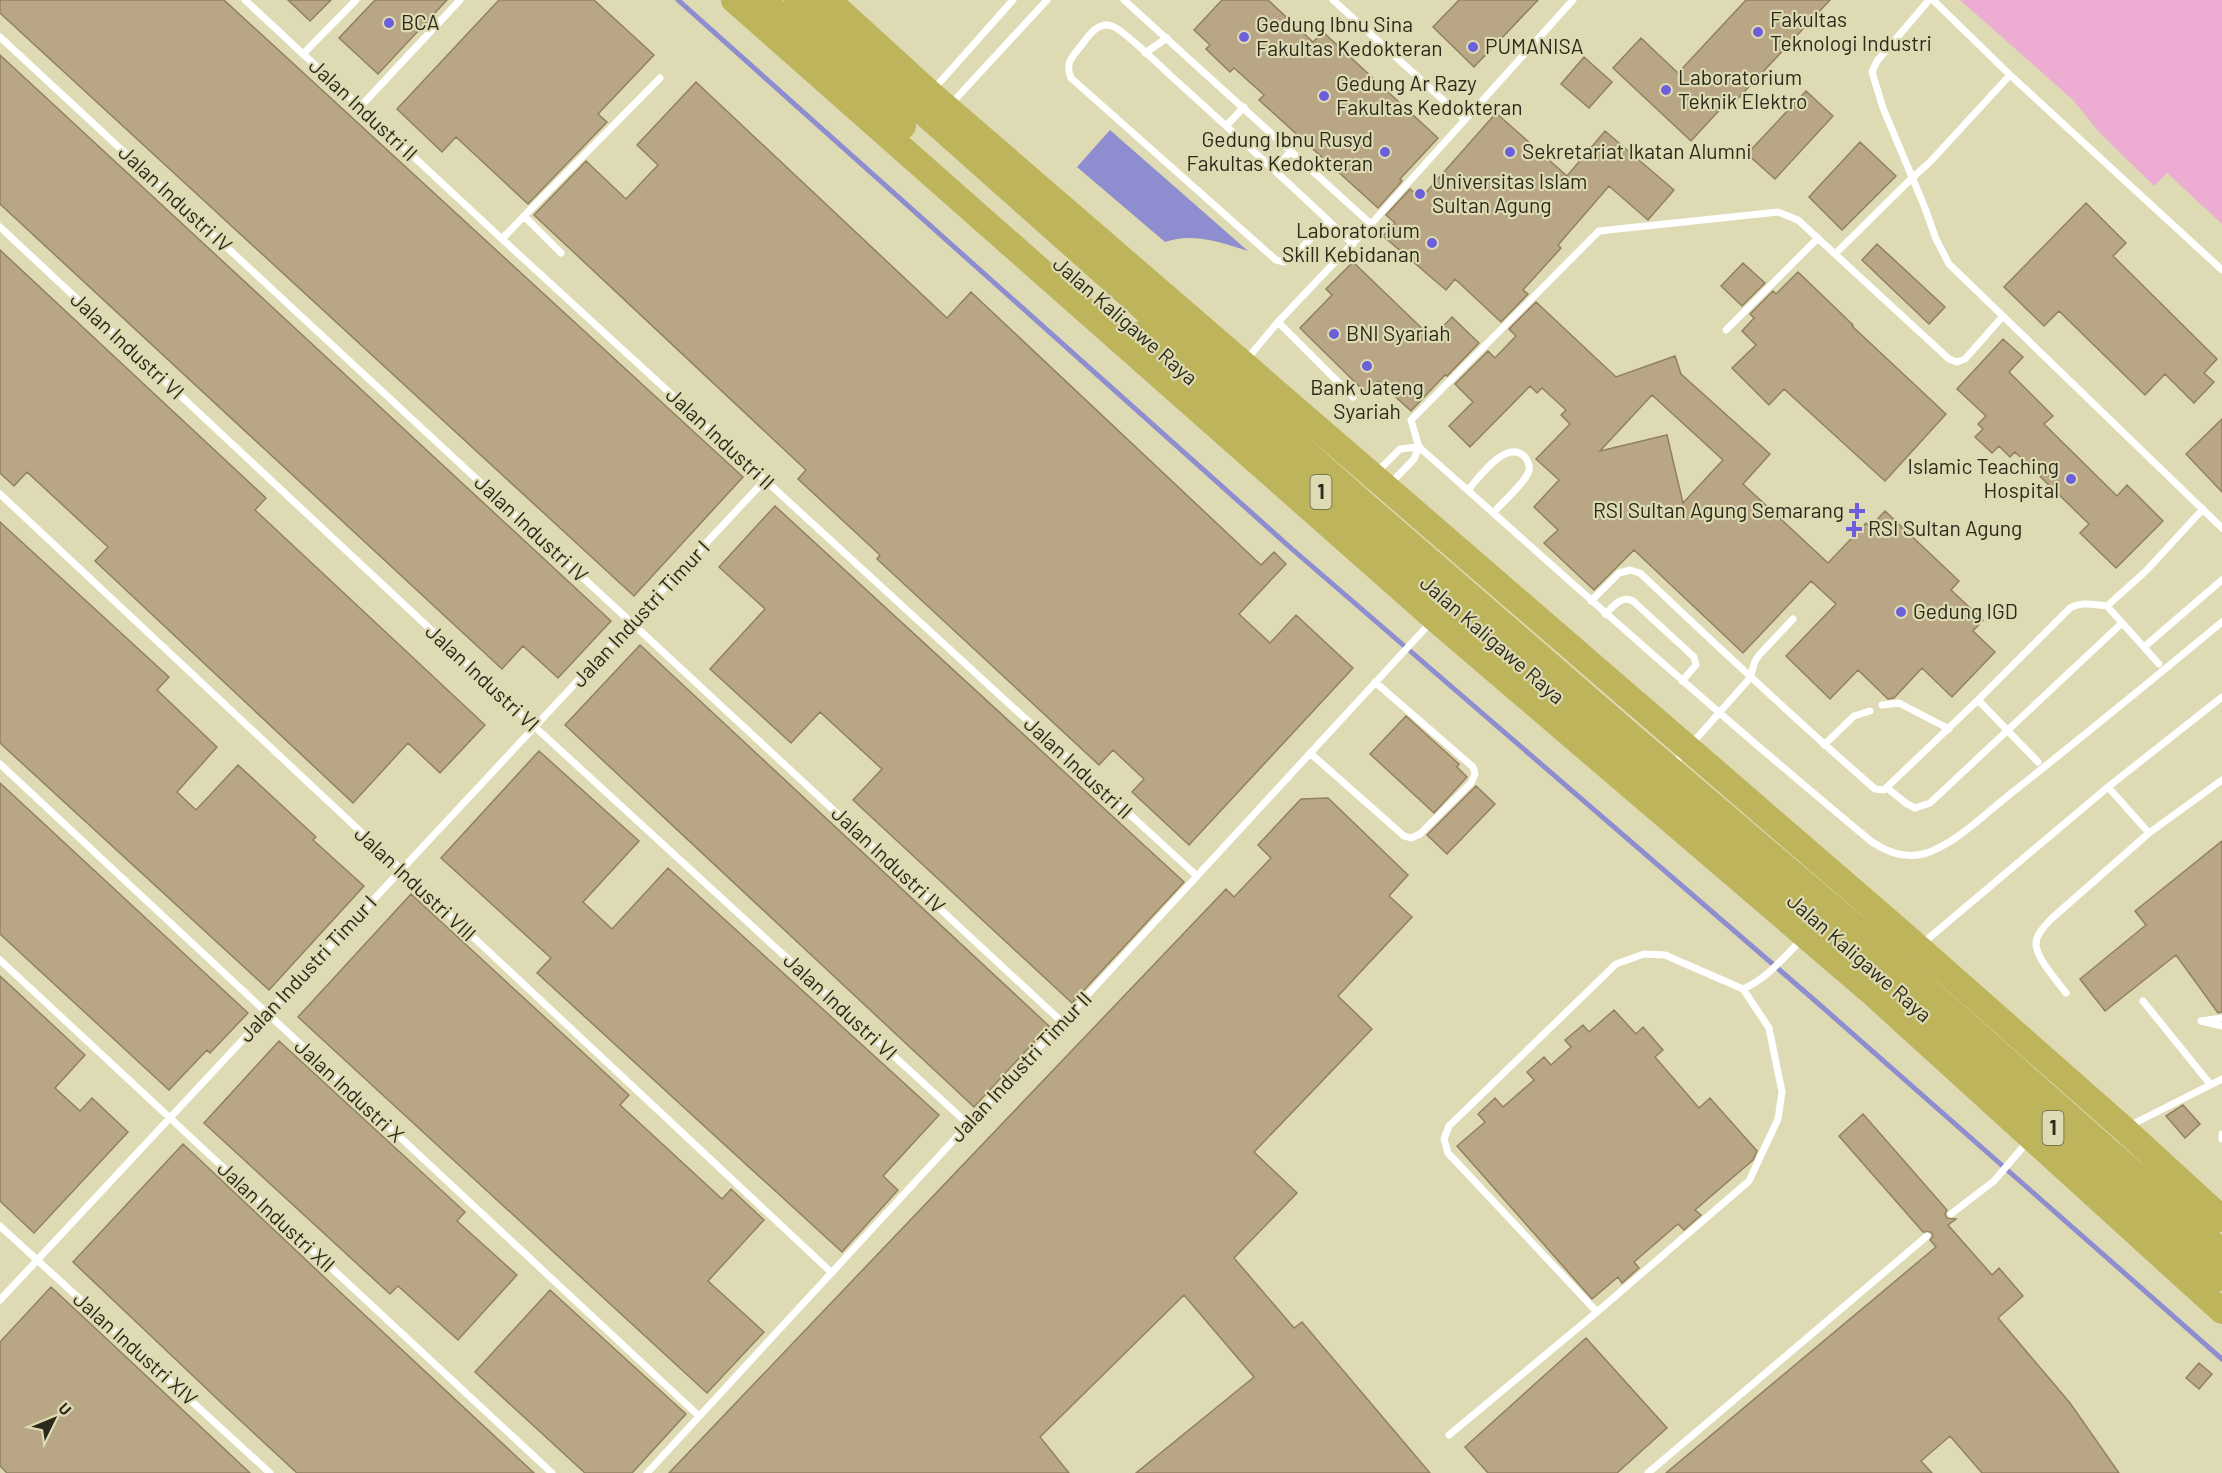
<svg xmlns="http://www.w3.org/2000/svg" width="2222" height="1473" viewBox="0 0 2222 1473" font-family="Barlow,sans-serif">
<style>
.green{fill:#edadd2}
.water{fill:#8d8dcf}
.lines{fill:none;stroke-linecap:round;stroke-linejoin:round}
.stream{stroke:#8d8dcf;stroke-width:5}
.building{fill:#b8a684;stroke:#92815f;stroke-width:1.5;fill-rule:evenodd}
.lane{stroke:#fff;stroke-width:7}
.highway{stroke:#bdb45c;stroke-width:26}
.poi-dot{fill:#6c60da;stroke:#dedbb4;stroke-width:2}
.labels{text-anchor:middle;stroke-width:4.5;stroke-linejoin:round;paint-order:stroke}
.shield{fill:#dedbb4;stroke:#615f49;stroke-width:1.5}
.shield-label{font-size:20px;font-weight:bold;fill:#2b2a1b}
.poi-label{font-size:21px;fill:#2b2a1b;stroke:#dedbb4;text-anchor:start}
.street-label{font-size:21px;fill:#2b2a1b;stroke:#dedbb4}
</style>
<rect width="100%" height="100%" fill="#dedbb4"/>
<!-- green -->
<path class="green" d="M1960 0H2222V224L2167 173 2154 186 2099 132 2073 100Z"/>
<!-- water -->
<path class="water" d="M1110 130 1248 251C1222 243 1193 232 1165 242L1077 167Z"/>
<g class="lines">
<!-- stream -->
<path class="stream" d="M678 0 1292 549 1812 998 2222 1359"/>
</g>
<!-- building -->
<path class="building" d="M0 0H224L743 477 634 596 0 13Z
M288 0H331L310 21Z
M375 0H447L378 74 339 38Z
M499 0H594L654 55 598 114 607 122 528 204 456 137 442 152 397 109Z
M1222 0H1268L1313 42 1323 32 1438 138 1400 179 1402 181 1378 208 1259 100 1264 95 1234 68 1230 72 1206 49 1210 45 1194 30Z
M1459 0H1538L1474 67 1433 27Z
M1746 0H1830L1731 106 1727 102 1691 141 1613 68 1641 38 1678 73Z
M0 55 611 621 558 678 523 646 502 669 0 204Z
M1584 57 1612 82 1589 108 1561 84Z
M696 82 947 318 971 292 1261 565 1274 552 1286 564 1239 614 1270 643 1296 615 1353 668 1189 845 1132 792 1144 779 1113 750 1099 765 877 559 880 555 798 479 806 470 534 215 586 161 626 199 658 165 637 145Z
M1806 91 1833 116 1775 179 1747 154Z
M1496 113 1567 176 1605 131 1674 190 1648 220 1609 186 1558 245 1561 248 1523 290 1528 294 1501 322 1455 279 1446 290 1383 236 1395 223 1386 215 1410 189 1421 198Z
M1860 142 1896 176 1842 230 1809 197Z
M2086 203 2126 243 2113 256 2217 359 2204 373 2214 382 2194 403 2165 374 2145 395 2059 311 2044 326 2004 287Z
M1877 244 1945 307 1929 324 1862 260Z
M0 250 266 498 255 510 485 725 440 773 408 743 353 803 95 561 108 547 27 472 14 486 0 473Z
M1353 262 1432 338 1452 317 1479 343 1447 376 1445 375 1411 411 1378 381 1366 393 1300 328 1332 295 1326 289Z
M1743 263 1765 283 1742 306 1721 286Z
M1798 272 1853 325 1852 326 1946 414 1885 481 1784 389 1769 405 1732 368 1756 345 1742 331 1754 318 1750 314 1773 291 1776 294Z
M1536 302 1616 377 1675 356 1681 374 1770 454 1743 484 1828 563 1866 523 1870 527 1885 511 1959 581 1951 590 1983 620 1973 631 1995 652 1952 697 1922 668 1894 698 1888 699 1858 670 1830 699 1786 656 1836 604 1811 581 1743 653 1634 550 1594 590 1544 543 1558 530 1534 507 1559 480 1536 459 1570 424 1561 415 1566 410 1542 388 1537 393 1530 386 1470 447 1449 426 1473 402 1455 384 1488 351 1495 358 1516 336 1509 329ZM1652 395 1723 460 1683 503 1667 435 1600 451Z
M2003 339 2023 357 2009 372 2053 416 2044 424 2117 496 2127 485 2163 521 2116 568 2080 533 2089 524 2015 452 2010 457 1999 446 1992 453 1975 437 1983 429 1978 424 1986 416 1957 389Z
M2222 419V492L2186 454Z
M775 506 1184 882 1072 1003 853 800 882 769 820 712 791 743 710 669 765 609 719 567Z
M0 522 169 677 157 690 217 747 177 792 196 810 238 765 316 837 313 840 364 886 269 990 0 743Z
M640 645 1049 1026 974 1107 565 725Z
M1406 716 1459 764 1457 767 1467 777 1434 813 1370 754Z
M539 751 639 841 583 902 612 929 668 868 939 1115 883 1176 898 1190 842 1252 537 973 551 958 441 858Z
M0 783 248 1013 210 1053 207 1050 169 1090 0 934Z
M1476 786 1495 804 1447 854 1427 835Z
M1328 798 1408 875 1389 896 1412 917 1338 996 1372 1029 1254 1152 1297 1193 1234 1258 1294 1328 1302 1322 1430 1473H1136L1254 1377 1184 1295 1040 1437 1069 1473H669L1226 889 1234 897 1271 858 1258 845 1301 799Z
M2222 841V1012L2218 1013 2176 955 2105 1011 2080 979 2146 925 2135 911Z
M411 894 629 1095 620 1105 722 1199 731 1189 764 1220 708 1281 764 1332 707 1393 298 1017Z
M0 976 85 1055 55 1088 80 1111 92 1098 128 1132 34 1233 0 1201Z
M1614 1010 1636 1034 1643 1027 1663 1050 1655 1057 1699 1108 1710 1098 1757 1151 1753 1160 1695 1210 1701 1215 1684 1230 1678 1224 1634 1262 1639 1268 1622 1283 1618 1277 1592 1299 1457 1146 1485 1122 1478 1114 1495 1098 1503 1107 1534 1080 1527 1072 1544 1057 1551 1065 1571 1047 1565 1040 1583 1025 1589 1032Z
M279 1041 465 1212 457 1221 517 1275 458 1340 398 1286 390 1294 204 1123Z
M2183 1105 2200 1124 2185 1138 2166 1116Z
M1863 1114 1947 1210 1945 1214 1947 1218 1956 1219 1948 1225 1992 1275 1999 1268 2023 1296 1998 1318 2070 1403 2119 1473H1982L1950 1436 1921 1461 1932 1473H1666L1936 1247 1930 1240 1933 1236 1931 1232H1923L1839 1136Z
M183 1144 340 1292 534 1473H297L229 1410 73 1262Z
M51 1287 94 1327 250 1473H7L0 1466V1342Z
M550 1290 686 1414 632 1473H585L475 1372Z
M1586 1338 1667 1428 1617 1473H1488L1465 1447Z
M2199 1363 2212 1374 2199 1389 2186 1378Z"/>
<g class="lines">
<!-- lane -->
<path class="lane" d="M245 0 502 239 1197 876
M1124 0 1371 224 1573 0
M1333 0 1464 119
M1929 0 1877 61 1872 72 1883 108 1925 208 1936 239 1949 264 2222 528
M1933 0 2010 75 2222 270
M0 37 1062 1022
M1145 53 1167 38
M303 54 356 0
M933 90 1013 0
M951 104 1047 0
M360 107 460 0
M1226 126 1244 107
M1275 171 1291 150
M524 216 660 78
M1328 220 1291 259 1283 262 1276 260 1071 78C1065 64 1071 58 1080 47 1088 37 1097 21 1112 26 1124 30 1160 66 1171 76 1232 131 1293 187 1353 244
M0 227 535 727 968 1124
M502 239 524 216 561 253
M1835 254 1912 178 1930 162 2010 75
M2003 316 1965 359 1957 362 1949 359 1798 220 1778 212 1599 231 1411 420 1419 447C1569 580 1717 714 1872 842 1887 852 1904 859 1923 854 1953 846 1985 814 2009 795 2081 738 2152 680 2222 622
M1278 322 1353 397
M1726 330 1818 238
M1247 359 1278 322 1371 224
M1378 471 1400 449 1419 447
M1390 484 1414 459 1419 447
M1468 490C1480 476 1507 438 1525 457 1528 461 1530 465 1529 470 1527 481 1501 504 1493 513
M0 494 832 1273
M1591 601 1619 573 1630 570 1640 573C1717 646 1795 719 1875 789L1884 790 1978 700 2070 608C2082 601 2094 605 2107 606L2146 571 2203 509
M2107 606 2159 664
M1605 614C1614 606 1621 595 1633 601L1694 657 1696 665 1682 681
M2144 647 2222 580
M1978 700 2038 762
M1882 705 1899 703 1949 729
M1824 745 1854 716 1870 711
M1310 753 1404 836 1411 838 1420 834 1471 783 1475 774 1473 767 1375 682
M0 764 699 1416
M1673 765 1750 678 1755 661 1760 654 1793 619
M2108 787 2149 833
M1887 788 1907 804 1915 808 1930 803 2122 623
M1923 943 2108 787 2222 697
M0 960 552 1473
M2066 993C2058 982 2036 958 2036 944 2036 934 2045 926 2051 919L2149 833 2222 780
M2143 1001 2210 1084
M2222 1018 2201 1021 2222 1026
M2129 1126 2222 1079
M2222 1134V1139
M1951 1214 1994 1181 2028 1141
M0 1226 270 1473
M0 1300 765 480
M1597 1312 1448 1153 1444 1139 1449 1126 1616 964 1644 954 1665 955 1743 989C1767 979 1784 957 1802 939
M1449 1435 1597 1312 1749 1181 1778 1119 1782 1092 1769 1028 1743 989
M647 1473 1432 621
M1648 1473 1927 1236"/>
<!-- highway -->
<path class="highway" d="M734 0 1434 618 1870 991 2222 1311
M763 0 903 126
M797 0 1366 506 1630 735 1883 951 2222 1252
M828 0 930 93 1902 933 2124 1129 2222 1219
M1141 334 1883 979 2222 1278"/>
</g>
<!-- markers -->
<g class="poi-dot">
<circle cx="389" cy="23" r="6"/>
<circle cx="1758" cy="32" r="6"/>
<circle cx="1244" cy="37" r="6"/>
<circle cx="1473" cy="47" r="6"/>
<circle cx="1666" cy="90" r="6"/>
<circle cx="1324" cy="96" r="6"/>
<circle cx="1385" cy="152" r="6"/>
<circle cx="1510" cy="152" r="6"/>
<circle cx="1420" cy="194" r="6"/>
<circle cx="1432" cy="243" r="6"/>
<circle cx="1334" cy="334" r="6"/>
<circle cx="1367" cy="366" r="6"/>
<circle cx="2071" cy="479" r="6"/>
<path d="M1854 502h6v6h6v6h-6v6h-6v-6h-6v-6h6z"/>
<path d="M1851 520h6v6h6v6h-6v6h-6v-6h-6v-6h6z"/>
<circle cx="1901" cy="612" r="6"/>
</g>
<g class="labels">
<!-- shield labels -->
<g class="shield">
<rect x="1310.5" y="475" width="21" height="34" rx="4.5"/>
<rect x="2042.5" y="1111" width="21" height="34" rx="4.5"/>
</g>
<g class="shield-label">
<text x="1321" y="499">1</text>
<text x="2053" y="1135">1</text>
</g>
<!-- poi labels -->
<g class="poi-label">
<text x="1770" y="27">Fakultas<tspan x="1770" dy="24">Teknologi Industri</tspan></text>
<text x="401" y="30">BCA</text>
<text x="1256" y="32">Gedung Ibnu Sina<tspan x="1256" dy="24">Fakultas Kedokteran</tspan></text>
<text x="1485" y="54">PUMANISA</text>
<text x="1678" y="85">Laboratorium<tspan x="1678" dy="24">Teknik Elektro</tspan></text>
<text x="1336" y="91">Gedung Ar Razy<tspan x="1336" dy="24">Fakultas Kedokteran</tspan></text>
<text x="1373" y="147" text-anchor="end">Gedung Ibnu Rusyd<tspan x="1373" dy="24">Fakultas Kedokteran</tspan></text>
<text x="1522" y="159">Sekretariat Ikatan Alumni</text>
<text x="1432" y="189">Universitas Islam<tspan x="1432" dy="24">Sultan Agung</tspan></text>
<text x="1420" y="238" text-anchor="end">Laboratorium<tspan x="1420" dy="24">Skill Kebidanan</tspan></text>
<text x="1346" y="341">BNI Syariah</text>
<text x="1367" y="395" text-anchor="middle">Bank Jateng<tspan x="1367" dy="24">Syariah</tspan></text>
<text x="2059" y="474" text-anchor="end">Islamic Teaching<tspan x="2059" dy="24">Hospital</tspan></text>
<text x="1844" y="518" text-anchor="end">RSI Sultan Agung Semarang</text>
<text x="1868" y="536">RSI Sultan Agung</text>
<text x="1913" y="619">Gedung IGD</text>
</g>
<!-- street labels -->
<g class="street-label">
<text transform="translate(363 110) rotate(43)" y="7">Jalan Industri II</text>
<text transform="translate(175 199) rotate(43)" y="7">Jalan Industri IV</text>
<text transform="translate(1125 321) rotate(41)" y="7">Jalan Kaligawe Raya</text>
<text transform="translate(127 346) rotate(43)" y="7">Jalan Industri VI</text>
<text transform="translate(720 439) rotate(43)" y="7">Jalan Industri II</text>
<text transform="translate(531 529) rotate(43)" y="7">Jalan Industri IV</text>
<text transform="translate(641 614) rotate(-47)" y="7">Jalan Industri Timur I</text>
<text transform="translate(1492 640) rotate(41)" y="7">Jalan Kaligawe Raya</text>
<text transform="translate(482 678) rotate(43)" y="7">Jalan Industri VI</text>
<text transform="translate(1078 768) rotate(43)" y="7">Jalan Industri II</text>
<text transform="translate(888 860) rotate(43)" y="7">Jalan Industri IV</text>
<text transform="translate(415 884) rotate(43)" y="7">Jalan Industri VIII</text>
<text transform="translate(1859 958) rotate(41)" y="7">Jalan Kaligawe Raya</text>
<text transform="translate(308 969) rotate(-47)" y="7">Jalan Industri Timur I</text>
<text transform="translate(840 1007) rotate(43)" y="7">Jalan Industri VI</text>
<text transform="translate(1021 1067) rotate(-47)" y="7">Jalan Industri Timur II</text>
<text transform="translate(349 1091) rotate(43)" y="7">Jalan Industri X</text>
<text transform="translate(276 1217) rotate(43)" y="7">Jalan Industri XII</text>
<text transform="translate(135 1349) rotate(42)" y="7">Jalan Industri XIV</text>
</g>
</g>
<!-- north arrow -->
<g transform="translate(54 1419) rotate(47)" stroke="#dedbb4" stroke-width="4.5" paint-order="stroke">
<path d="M0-4.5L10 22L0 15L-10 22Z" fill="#2b2a1b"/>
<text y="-9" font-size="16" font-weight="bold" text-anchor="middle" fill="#2b2a1b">U</text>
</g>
</svg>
